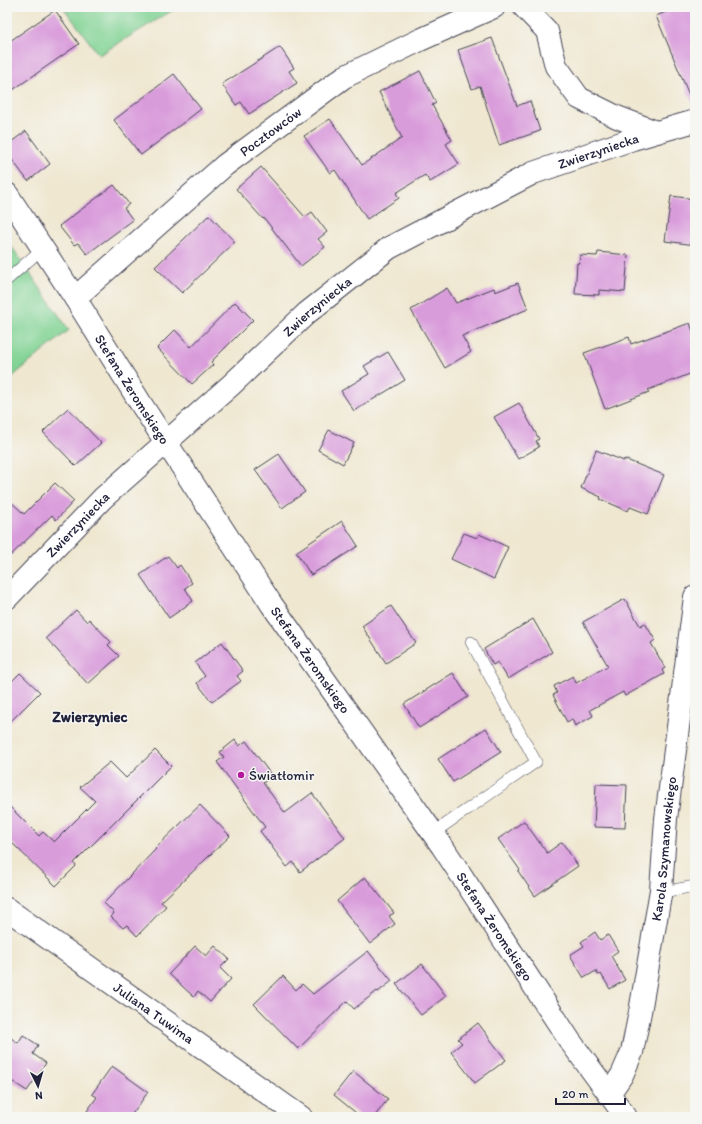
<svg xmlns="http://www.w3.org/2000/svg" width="702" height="1124" viewBox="0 0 702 1124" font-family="Itim,sans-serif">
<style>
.green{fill:#81d394;stroke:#527a68}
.building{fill:#d99cdb}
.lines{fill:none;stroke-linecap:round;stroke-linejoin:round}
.service-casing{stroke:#414051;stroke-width:12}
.minor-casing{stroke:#414051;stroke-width:24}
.service{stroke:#fff;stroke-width:11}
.minor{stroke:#fff;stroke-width:22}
.poi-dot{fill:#b5179e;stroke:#f6f6f2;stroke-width:1.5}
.labels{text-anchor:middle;stroke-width:3;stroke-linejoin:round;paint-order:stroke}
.street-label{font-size:14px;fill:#22223b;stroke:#f6f6f2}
.poi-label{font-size:14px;fill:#22223b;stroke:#f6f6f2;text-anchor:start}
.neighbourhood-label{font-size:15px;font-weight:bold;fill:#22223b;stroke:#f6f6f2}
</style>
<rect width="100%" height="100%" fill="#f6f6f2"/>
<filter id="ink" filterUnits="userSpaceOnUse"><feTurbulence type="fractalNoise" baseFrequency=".025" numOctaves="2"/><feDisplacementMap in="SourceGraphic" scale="8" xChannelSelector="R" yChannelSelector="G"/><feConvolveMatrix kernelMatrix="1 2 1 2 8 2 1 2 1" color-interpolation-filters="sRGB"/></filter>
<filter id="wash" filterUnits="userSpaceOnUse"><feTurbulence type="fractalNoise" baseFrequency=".012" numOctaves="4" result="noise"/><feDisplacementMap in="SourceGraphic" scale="16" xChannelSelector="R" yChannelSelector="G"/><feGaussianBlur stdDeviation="0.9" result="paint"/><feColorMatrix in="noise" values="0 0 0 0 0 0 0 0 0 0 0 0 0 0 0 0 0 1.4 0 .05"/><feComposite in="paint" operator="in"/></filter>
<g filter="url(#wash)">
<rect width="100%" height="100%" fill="#efe7d0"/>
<!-- green -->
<path class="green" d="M63 7H178L99 55Z
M7 240 69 330 7 381Z"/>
<g id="blocks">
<!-- building -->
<path class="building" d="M678 7H695V109L656 16Z
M55 10 79 44 7 94V43Z
M492 38 517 106 530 101 540 131 499 145 480 86 472 89 458 50Z
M280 47 294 68 289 71 297 83 249 114 241 102 236 105 222 84Z
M420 71 436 103 432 105 452 140 446 144 459 164 430 182 425 175 396 193 399 198 367 219 335 170 330 173 304 136 330 119 362 165 402 138 379 92Z
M174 74 201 109 141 155 114 120Z
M26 131 50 164 28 181 7 153V145Z
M261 167 305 217 312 212 327 232 318 239 325 247 301 266 264 218 263 219 236 189Z
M114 185 129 204 124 208 133 220 87 254 78 243 74 245 59 226Z
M671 196 695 199V245L665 241Z
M209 215 235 242 182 293 155 267Z
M598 252 628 255 625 292 599 290V295L575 294 577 263H579L580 255 597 256Z
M518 283 528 309 462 336 471 352 445 368 411 310 447 288 456 303 494 288 495 292Z
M235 302 253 320 211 362 213 365 192 384 157 348 175 330 191 347Z
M690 323 695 337V372L648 390 649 392 605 409 584 353 629 337 631 344Z
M388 352 405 380 354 411 341 391 369 374 364 366Z
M519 403 539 439 536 441 539 447 518 459 494 417Z
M68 408 101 443 76 466 43 432Z
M329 430 354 443 343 464 318 450Z
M596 450 624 461V459L664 475 648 514 630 507 628 511 600 499 601 497 581 488Z
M279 454 305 492 282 508 255 470Z
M55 483 74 501 56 520 52 515 7 559V498L24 514Z
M342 521 358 546 324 568 323 567 311 575 296 552Z
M464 533 477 538 479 534 508 547 494 579 451 559Z
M168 556 177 568 180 565 192 583 185 588 193 601 169 618 140 575Z
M625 599 640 626 645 623 655 640 651 643 665 668 662 670 664 674 625 696 623 692 590 710 593 716 575 726 572 719 567 722 553 695 557 693 554 686 573 676 576 683 608 666 583 622Z
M391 606 416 643 386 663 362 626Z
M76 610 87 622 89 619 111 642 108 645 119 656 88 684 46 638Z
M533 619 552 652 508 679 498 662 493 665 484 649Z
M222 642 243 671 237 676 241 681 212 702 197 683 205 676 195 663Z
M20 673 40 692 7 725V686Z
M453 673 468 697 419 728 404 704Z
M486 728 501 752 453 782 438 759Z
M235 740 239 746 246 741 272 776 263 783 285 813 312 793 345 838 300 872 293 862 287 867 260 831 265 827 217 762 224 757 220 752Z
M155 750 171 766 74 863 76 866 56 886 7 838V804L39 836 43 832 54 842 95 801 80 787 110 762 126 778Z
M596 784 627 785 625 828 594 827Z
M200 805 230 836 161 902 166 906 137 936 127 925 123 928 111 917 114 913 104 903 156 849 155 848Z
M524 821 547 853 562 842 578 866 535 896 518 871 520 870 498 839Z
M365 877 394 913 389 916 395 924 370 944 337 901Z
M595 932 600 940 608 935 618 951 611 956 625 980 610 989 601 974 598 975 596 971 584 978 570 955 584 946 581 942Z
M195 946 206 956 215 946 229 959 220 968 231 979 210 1002 198 991 194 997 169 974Z
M368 951 392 981 378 992 377 991 354 1009 347 1001 298 1049 254 1004 283 976 296 990 302 984 313 994Z
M422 964 446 996 421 1015 396 984Z
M478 1023 506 1060 475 1083 451 1052 462 1043 458 1039Z
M7 1035 18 1043 23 1035 38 1045 33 1054 46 1063 27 1091 7 1078Z
M112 1066 148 1092 130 1117H83L97 1097 92 1094Z
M353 1071 388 1099 374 1117H361L334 1095Z"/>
</g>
</g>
<g filter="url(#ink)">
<use href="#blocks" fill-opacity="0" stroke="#414051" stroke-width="1"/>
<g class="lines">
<defs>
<path id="service" d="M7 280 43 248
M433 833 536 762 471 642
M661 890 668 891 695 886"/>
<g id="minor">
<path d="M524 7 547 31 556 66 579 98 617 117 656 132"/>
<path id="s1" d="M7 194 75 298 143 407 272 605 442 846 570 1041 626 1117"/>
<path id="s2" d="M75 298 225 165 344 77 420 40 494 7"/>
<path id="s3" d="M7 598 103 498 231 385 307 313 389 248 533 173 633 139 695 121"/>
<path id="s4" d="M7 909 301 1117"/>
<path id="s5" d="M609 1094 622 1075 632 1052 640 1012 661 890 666 819 695 597"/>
</g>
</defs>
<!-- service casing -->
<use href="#service" class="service-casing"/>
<!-- minor casing -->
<use href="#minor" class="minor-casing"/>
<!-- service -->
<use href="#service" class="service"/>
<!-- minor -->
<use href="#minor" class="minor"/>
</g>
</g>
<!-- markers -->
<circle class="poi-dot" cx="241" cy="775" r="4"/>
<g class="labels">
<!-- street labels -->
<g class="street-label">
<text dy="5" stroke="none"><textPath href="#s2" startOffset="257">Pocztowców</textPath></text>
<text dy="5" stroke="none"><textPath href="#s3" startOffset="750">Zwierzyniecka</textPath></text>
<text dy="5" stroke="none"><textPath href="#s3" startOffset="426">Zwierzyniecka</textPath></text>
<text dy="5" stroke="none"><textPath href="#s1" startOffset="232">Stefana Żeromskiego</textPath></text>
<text dy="5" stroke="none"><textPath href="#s3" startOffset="102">Zwierzyniecka</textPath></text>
<text dy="5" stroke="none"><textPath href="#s1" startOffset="556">Stefana Żeromskiego</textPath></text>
<text dy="5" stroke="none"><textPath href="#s5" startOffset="254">Karola Szymanowskiego</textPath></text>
<text dy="5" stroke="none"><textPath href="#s1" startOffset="880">Stefana Żeromskiego</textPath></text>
<text dy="5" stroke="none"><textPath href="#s4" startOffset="180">Juliana Tuwima</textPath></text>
</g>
<!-- poi labels -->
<g class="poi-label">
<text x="249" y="780">Światłomir</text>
</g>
<!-- neighbourhood labels -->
<g class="neighbourhood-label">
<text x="90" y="722">Zwierzyniec</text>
</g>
</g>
<!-- margin -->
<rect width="702" height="1124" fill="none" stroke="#f6f6f2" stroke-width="24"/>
<!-- north arrow -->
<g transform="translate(38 1086) rotate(175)" stroke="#f6f6f2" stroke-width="3" paint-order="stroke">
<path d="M0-3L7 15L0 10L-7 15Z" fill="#22223b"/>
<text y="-6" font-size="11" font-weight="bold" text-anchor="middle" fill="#22223b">N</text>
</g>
<!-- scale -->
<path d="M556 1098v6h69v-6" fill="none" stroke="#22223b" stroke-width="2"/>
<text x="562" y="1098" font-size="12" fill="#22223b" stroke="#f6f6f2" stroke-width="3" paint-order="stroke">20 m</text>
</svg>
